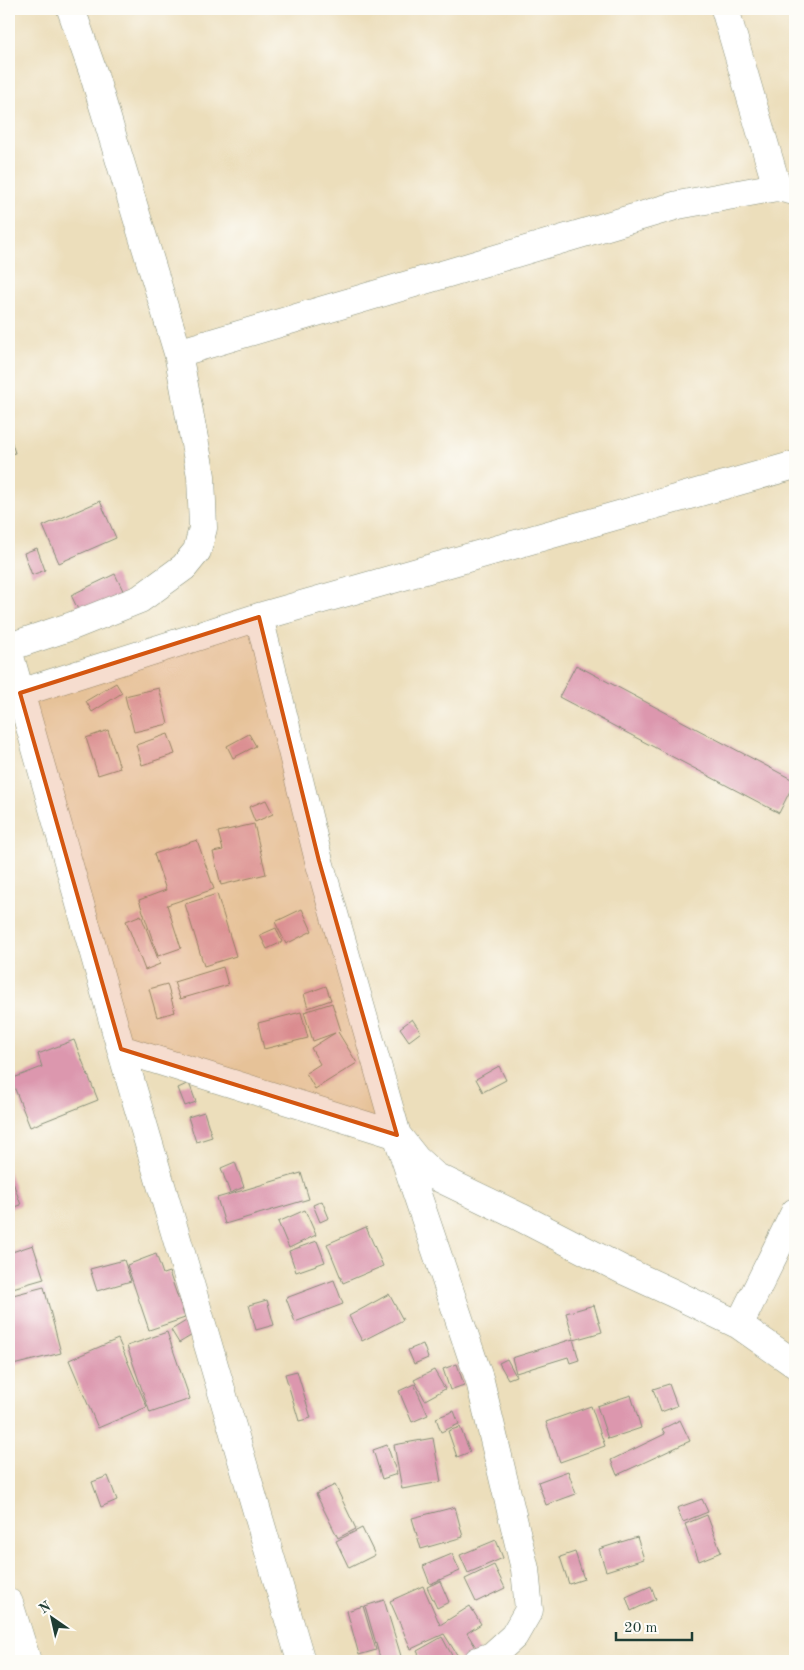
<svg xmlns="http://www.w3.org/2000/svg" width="804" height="1670" viewBox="0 0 804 1670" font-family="'Old Standard TT',serif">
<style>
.building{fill:#dc97ae}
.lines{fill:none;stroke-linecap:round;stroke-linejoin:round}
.minor-casing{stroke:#868e78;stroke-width:29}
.minor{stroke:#fff;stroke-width:28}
.marked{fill:#d45610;fill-opacity:0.2;stroke:#d45610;stroke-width:4;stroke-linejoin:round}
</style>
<rect width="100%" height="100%" fill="#fdfcf7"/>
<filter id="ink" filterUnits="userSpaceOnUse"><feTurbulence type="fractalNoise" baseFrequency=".02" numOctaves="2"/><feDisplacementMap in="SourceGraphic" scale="10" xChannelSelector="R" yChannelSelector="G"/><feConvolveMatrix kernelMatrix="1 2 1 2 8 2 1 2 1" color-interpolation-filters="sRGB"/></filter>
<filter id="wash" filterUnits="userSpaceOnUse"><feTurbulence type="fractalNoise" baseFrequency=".0096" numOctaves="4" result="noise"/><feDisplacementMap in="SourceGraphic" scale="20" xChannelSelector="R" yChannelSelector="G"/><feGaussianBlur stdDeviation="1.12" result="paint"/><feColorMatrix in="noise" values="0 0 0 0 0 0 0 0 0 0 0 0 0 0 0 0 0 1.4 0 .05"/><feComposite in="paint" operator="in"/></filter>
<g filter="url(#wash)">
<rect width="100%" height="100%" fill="#ecdebb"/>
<g id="blocks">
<!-- building -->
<path class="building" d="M9 434 15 453 9 454Z
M100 501 116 538 59 563 43 526Z
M37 548 45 570 32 575 24 553Z
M115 574 130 605 86 626 71 595Z
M576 665 795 781 779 813 559 697Z
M116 683 122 693 92 712 86 701Z
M159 688 168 724 134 732 125 696Z
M108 730 120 768 98 775 86 738Z
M168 734 175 754 142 765 136 745Z
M249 734 256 746 233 758 227 746Z
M266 800 273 814 255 822 249 807Z
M254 824 266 874 221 885 213 852 223 850 218 832Z
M197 840 214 889 167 905 181 948 158 956 139 900 166 890 154 854Z
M217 894 236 956 204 966 185 904Z
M302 909 312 931 286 944 275 922Z
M141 915 160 964 145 970 126 921Z
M276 928 282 942 267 949 260 935Z
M223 967 228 985 180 999 174 982Z
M167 984 175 1012 157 1017 149 989Z
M326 986 331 1000 308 1008 304 994Z
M332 1003 341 1031 338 1032 357 1063 315 1089 306 1073 320 1064 311 1048 335 1033 313 1041 304 1012Z
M301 1012 308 1038 264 1049 258 1023Z
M412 1019 421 1032 409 1041 400 1028Z
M74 1040 98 1100 30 1127 11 1079 42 1067 38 1054Z
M499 1066 506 1080 483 1092 476 1079Z
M189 1083 196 1102 185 1106 178 1088Z
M204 1112 212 1137 196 1142 188 1117Z
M235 1162 244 1187 230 1193 221 1168Z
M9 1171 21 1205 9 1209Z
M301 1173 309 1199 225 1224 217 1198Z
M322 1201 329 1218 320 1222 313 1205Z
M305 1210 316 1235 289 1248 278 1222Z
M366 1227 383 1266 343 1283 327 1244Z
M317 1241 325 1262 296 1272 289 1251Z
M33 1245 44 1279 9 1289V1253Z
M156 1254 163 1274 169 1272 185 1318 149 1330 127 1265Z
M124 1260 131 1281 97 1291 90 1269Z
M334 1280 343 1304 295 1322 286 1298Z
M44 1287 61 1353 9 1366V1296Z
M389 1294 403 1320 362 1341 349 1316Z
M267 1300 274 1325 256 1330 249 1305Z
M594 1305 602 1332 574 1340 566 1313Z
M186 1321 194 1334 179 1343 171 1330Z
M167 1332 190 1399 150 1413 127 1346Z
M118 1339 147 1407 98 1428 69 1360Z
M573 1339 579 1360 570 1363 568 1357 516 1373 512 1358Z
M423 1344 428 1358 414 1364 408 1350Z
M507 1359 516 1376 508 1379 499 1363Z
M457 1364 464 1385 450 1390 443 1369Z
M434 1370 445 1389 425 1400 414 1380Z
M297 1371 311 1418 299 1421 285 1374Z
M414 1384 428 1415 412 1422 399 1391Z
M669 1384 677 1406 661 1412 653 1389Z
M631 1395 641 1428 608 1439 597 1406Z
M591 1406 605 1446 560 1462 546 1422Z
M454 1411 459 1424 441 1432 436 1418Z
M680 1420 690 1441 617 1475 611 1460 665 1434 662 1429Z
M460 1427 470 1452 457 1457 448 1431Z
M433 1438 441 1482 402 1489 394 1445Z
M387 1445 397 1474 382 1479 373 1450Z
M568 1471 576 1494 546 1505 538 1482Z
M108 1476 117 1500 101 1507 92 1482Z
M335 1485 356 1529 338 1538 316 1494Z
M702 1499 708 1512 683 1522 677 1508Z
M455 1507 463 1537 421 1549 412 1518Z
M707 1515 721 1552 699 1561 685 1524Z
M362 1528 375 1555 349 1568 336 1541Z
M637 1537 644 1559 606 1571 599 1549Z
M496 1540 503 1558 468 1573 460 1555Z
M575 1552 584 1579 569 1584 560 1557Z
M452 1554 460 1571 430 1584 423 1566Z
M494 1565 505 1588 476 1602 465 1579Z
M440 1581 449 1602 437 1608 427 1587Z
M423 1586 440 1625 470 1606 481 1624 467 1633 480 1654 468 1661H461L444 1634 411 1649 390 1601Z
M651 1586 656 1599 631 1611 626 1597Z
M384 1600 401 1656 381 1661 365 1606Z
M363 1606 376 1650 359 1655 347 1611Z
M442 1637 455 1661H422L417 1651Z"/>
</g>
</g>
<g filter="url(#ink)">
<use href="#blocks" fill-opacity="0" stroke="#868e78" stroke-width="1"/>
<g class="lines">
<defs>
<path id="minor" d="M725 9 777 187
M178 353 678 205 777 187 795 191
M259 617 319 861 397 1135 480 1381 525 1569 529 1610 514 1636 492 1656 478 1661
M9 647 72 626 140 599 184 567 197 551 203 528 201 476 178 353 93 72 71 9
M9 653 121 1049 301 1661
M20 693 259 617 795 465
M121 1049 397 1135 416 1159 435 1176 520 1217 623 1270 673 1293 739 1325 795 1364
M739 1325 795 1212
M9 1603 27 1661"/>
</defs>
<!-- minor casing -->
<use href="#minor" class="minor-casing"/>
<!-- minor -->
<use href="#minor" class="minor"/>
</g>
</g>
<!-- marked area -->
<path class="marked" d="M259 617 319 861 397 1135 121 1049 20 693Z"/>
<!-- margin -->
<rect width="804" height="1670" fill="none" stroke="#fdfcf7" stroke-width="30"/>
<!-- north arrow -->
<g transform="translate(52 1618) rotate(326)" stroke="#fdfcf7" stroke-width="4" paint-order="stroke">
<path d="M0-4L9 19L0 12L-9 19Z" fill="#1f3d34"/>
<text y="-8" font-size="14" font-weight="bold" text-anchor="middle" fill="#1f3d34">N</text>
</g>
<!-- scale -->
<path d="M616 1632v8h76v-8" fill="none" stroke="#1f3d34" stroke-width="2.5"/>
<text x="624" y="1632" font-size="15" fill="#1f3d34" stroke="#fdfcf7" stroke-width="4" paint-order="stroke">20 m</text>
</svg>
